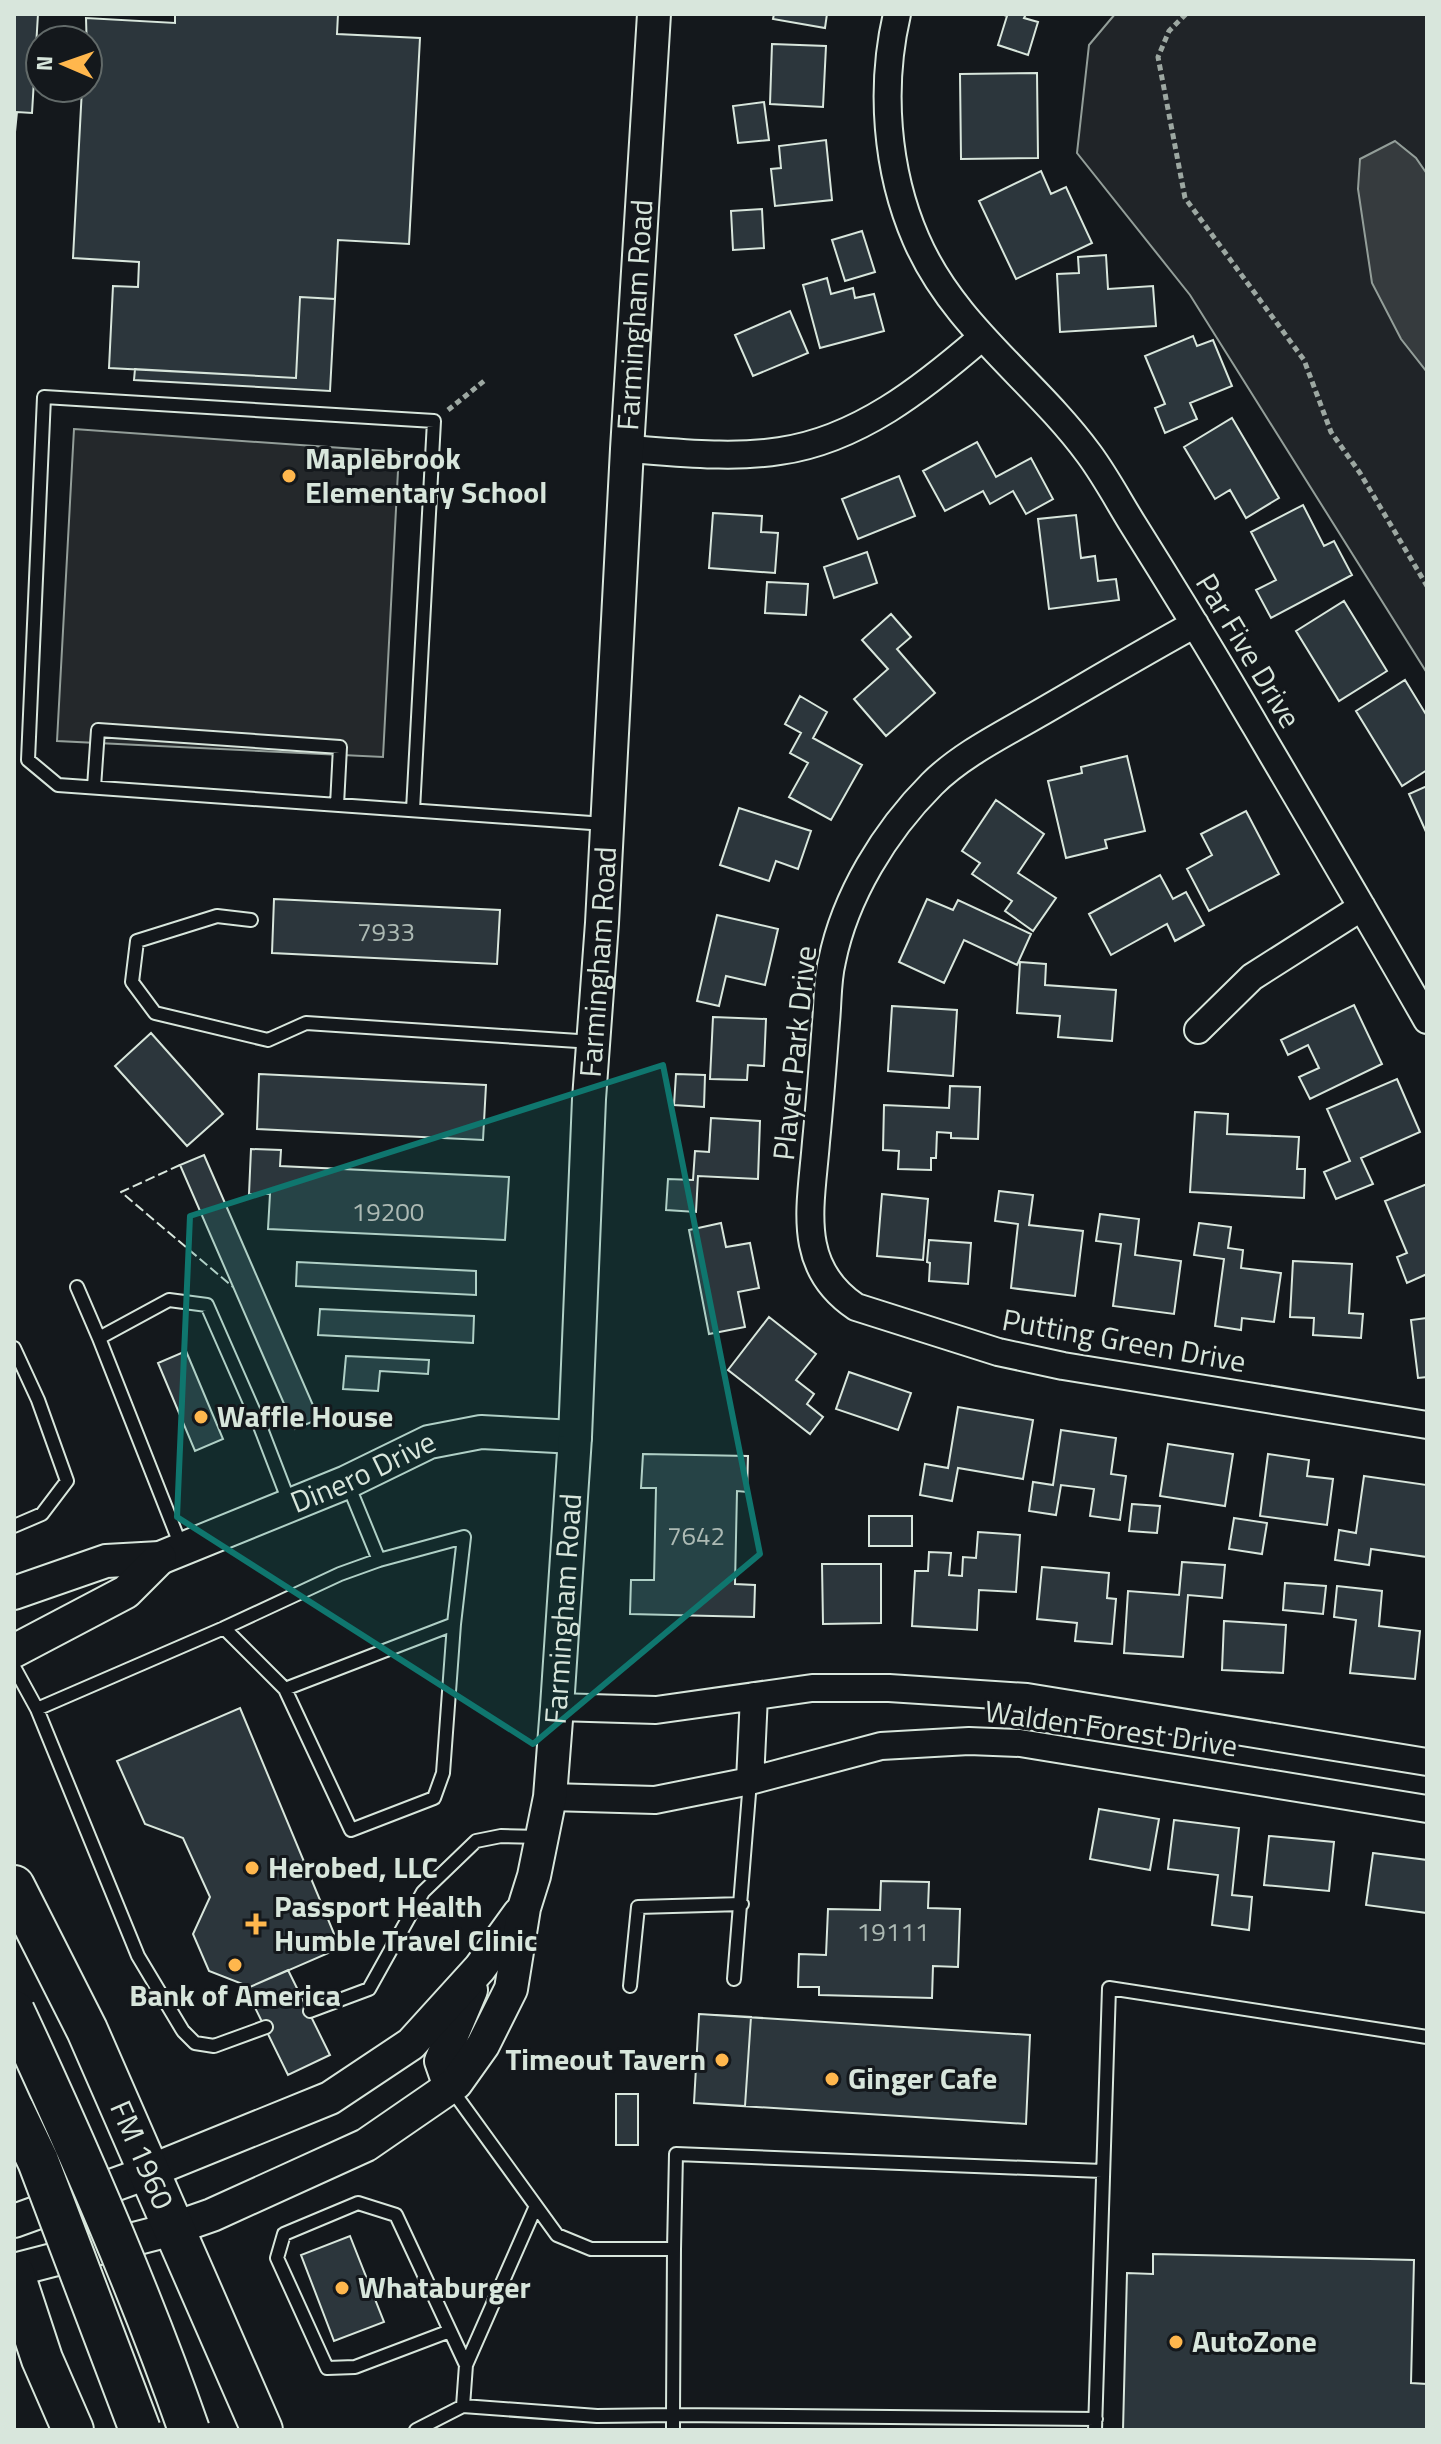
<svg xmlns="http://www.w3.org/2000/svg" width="1441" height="2444" viewBox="0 0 1441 2444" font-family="'Titillium Web',sans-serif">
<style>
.green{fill:#202428;stroke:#939e99;stroke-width:2}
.parking{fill:#24282b;stroke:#939e99;stroke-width:2}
.water{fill:#363b3e;stroke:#939e99;stroke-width:2}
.building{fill:#2c363c;stroke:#d8e6dc;stroke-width:2}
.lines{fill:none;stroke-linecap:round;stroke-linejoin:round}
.service-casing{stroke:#d8e6dc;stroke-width:16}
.minor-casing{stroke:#d8e6dc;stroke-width:30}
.tertiary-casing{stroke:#d8e6dc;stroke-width:36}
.primary-casing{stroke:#d8e6dc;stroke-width:44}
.path{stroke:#9da8a2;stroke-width:5;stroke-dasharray:6 4;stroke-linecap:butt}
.service{stroke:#14181c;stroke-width:12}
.minor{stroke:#14181c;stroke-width:26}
.tertiary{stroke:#14181c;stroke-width:32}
.primary{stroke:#14181c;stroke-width:40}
.primary-bridge-casing{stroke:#d8e6dc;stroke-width:44;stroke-linecap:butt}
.primary-bridge{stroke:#14181c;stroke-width:40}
.fence{stroke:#d8e6dc;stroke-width:2;stroke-dasharray:10 4;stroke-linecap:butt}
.marked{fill:#0f766e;fill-opacity:0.2;stroke:#0f766e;stroke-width:6;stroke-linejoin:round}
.poi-dot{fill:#ffb74d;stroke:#14181c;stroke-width:3}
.labels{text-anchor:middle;stroke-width:6;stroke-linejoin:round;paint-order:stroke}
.number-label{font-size:26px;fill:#adbab4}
.street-label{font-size:30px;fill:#d8e6dc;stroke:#14181c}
.poi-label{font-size:30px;font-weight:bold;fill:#d8e6dc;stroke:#14181c;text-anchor:start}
</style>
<rect width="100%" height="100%" fill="#14181c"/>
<!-- green -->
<path class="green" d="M1115 14H1427V673L1190 295 1077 153 1089 45Z"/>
<!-- parking -->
<path class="parking" d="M74 429 399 452 383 757 57 741Z"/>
<!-- water -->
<path class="water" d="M1395 141 1416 158 1427 174V372L1401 339 1372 283 1358 189 1360 159Z"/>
<!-- building -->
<path class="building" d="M14 14H38L32 113 17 112 15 132Z
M175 14H338L337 34 420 38 409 244 338 240 335 299 300 297 296 378 109 368 113 286 138 287 139 262 73 258 82 88H88L86 18 175 23Z
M774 14H827L825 28 773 19Z
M1001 14H1026L1024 18 1038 22 1028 55 998 45 1007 16Z
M772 44 826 46 823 107 770 104Z
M1037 73 1038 158 961 159 960 74Z
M764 102 769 140 738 143 733 106Z
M826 140 832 200 775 206 771 169 781 168 779 146Z
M1041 171 1051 194 1066 187 1092 243 1016 279 979 201Z
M762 209 764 248 733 250 731 211Z
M862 231 875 272 845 281 832 240Z
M1106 255 1108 289 1153 286 1156 326 1060 332 1057 274 1079 273 1078 257Z
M827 278 831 294 853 288 855 298 874 294 884 331 820 348 803 285Z
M300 297 335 299 330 391 134 380 135 369 296 378Z
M790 311 808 353 753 376 735 335Z
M1193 336 1197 346 1213 340 1232 386 1190 403 1197 419 1165 433 1155 408 1165 404 1145 356Z
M1232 418 1279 498 1246 518 1230 490 1215 499 1184 447Z
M977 442 996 477 1031 458 1053 499 1026 514 1013 491 990 504 983 491 945 511 923 471Z
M899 476 915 516 858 539 842 499Z
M1303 505 1324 546 1334 541 1352 575 1271 618 1256 590 1276 580 1251 532Z
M713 513 762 516 761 532 778 533 775 573 709 568Z
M1076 515 1081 558 1095 556 1098 581 1116 579 1119 600 1049 609 1038 519Z
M867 552 877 583 834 598 824 567Z
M767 582 808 584 806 615 765 613Z
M1344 601 1387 671 1339 701 1296 631Z
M891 614 911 637 897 649 935 693 886 736 854 699 888 669 862 640Z
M1405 680 1427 716V770L1402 786 1356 711Z
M800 696 827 712 813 738 862 765 831 820 789 797 808 763 790 753 801 733 785 724Z
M1127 756 1145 831 1105 840 1107 848 1066 858 1048 781 1082 773 1081 767Z
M1427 786V834L1409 794Z
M996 800 1044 834 1018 873 1056 898 1033 931 1005 911 1012 901 972 874 980 863 962 851Z
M739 808 811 831 798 869 776 861 769 881 720 865Z
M1246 811 1279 874 1209 911 1187 869 1212 855 1201 834Z
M1160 875 1173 899 1186 892 1204 925 1175 941 1167 924 1111 955 1089 914Z
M274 899 500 910 497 964 272 953Z
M927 899 953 910 958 900 1031 934 1017 965 964 940 944 983 899 962Z
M717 915 778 929 765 985 726 976 719 1006 697 1001Z
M1020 962 1046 964 1045 985 1116 990 1112 1041 1058 1037 1060 1016 1017 1013Z
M1354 1005 1382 1064 1310 1099 1299 1077 1319 1068 1308 1045 1288 1055 1281 1040Z
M892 1006 957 1010 953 1076 888 1071Z
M713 1017 766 1019 764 1066 748 1065 747 1080 710 1079Z
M151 1033 223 1114 187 1146 115 1066Z
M259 1074 486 1085 483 1140 257 1129Z
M676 1074 705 1075 704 1107 674 1105Z
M1397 1079 1420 1132 1361 1158 1373 1184 1336 1199 1324 1172 1350 1161 1327 1109Z
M950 1086 980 1087 978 1139 951 1138V1133L937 1132 936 1158H931V1170L898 1169 899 1151 883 1150 884 1105 949 1108Z
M1195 1112 1228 1114 1227 1134 1299 1137 1297 1169H1305L1304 1198 1190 1192Z
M711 1118 760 1121 758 1179 698 1176 696 1212 666 1210 668 1179 693 1180 695 1151 709 1152Z
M251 1149 281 1150 280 1166 509 1177 505 1240 268 1229 270 1194H249Z
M204 1155 319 1419 295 1429 180 1165Z
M1427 1184V1274L1407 1283 1397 1257 1407 1253 1385 1201Z
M999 1191 1033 1195 1029 1225 1083 1231 1075 1296 1011 1288 1018 1224 995 1221Z
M882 1194 928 1199 923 1260 877 1256Z
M1100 1214 1139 1219 1135 1255 1181 1261 1174 1314 1113 1306 1121 1244 1096 1241Z
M721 1223 726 1247 750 1243 759 1288 738 1292 745 1327 709 1334 689 1230Z
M1199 1223 1231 1227 1228 1248 1243 1250 1241 1268 1281 1273 1274 1322 1242 1318 1241 1330 1215 1326 1224 1259 1194 1255Z
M929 1240 971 1243 968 1284 929 1281 930 1263 927 1262Z
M1293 1261 1352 1264 1349 1313 1363 1314 1361 1338 1313 1335 1314 1318 1290 1317Z
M297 1262 476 1271V1295L296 1286Z
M320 1309 474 1316 473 1343 318 1335Z
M769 1317 816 1354 796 1380 814 1394 807 1404 823 1417 810 1434 728 1370Z
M1427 1318V1377L1418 1378 1411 1320Z
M186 1351 223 1439 195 1451 158 1363Z
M346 1356 429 1360 428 1374 380 1371 378 1391 343 1389Z
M849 1372 911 1393 898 1430 836 1409Z
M958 1407 1033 1420 1023 1479 958 1468 952 1501 920 1495 925 1464 948 1468Z
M1061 1430 1116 1438 1111 1474 1126 1476 1120 1520 1090 1516 1094 1489 1061 1485 1056 1515 1029 1511 1033 1482 1053 1485Z
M1168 1444 1233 1454 1225 1506 1160 1496Z
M643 1454 748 1456 747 1492 737 1491 735 1584 755 1585 754 1617 630 1614 631 1580H654L656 1488H641Z
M1268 1454 1309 1460 1307 1476 1333 1479 1327 1525 1260 1516Z
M1364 1476 1427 1485V1557L1371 1549 1369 1565 1335 1560 1339 1530 1356 1533Z
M1132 1504 1160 1506 1157 1533 1129 1531Z
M869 1516H912V1546H869Z
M1234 1518 1267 1523 1262 1554 1229 1549Z
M978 1532 1020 1535 1016 1592 979 1590 977 1630 912 1626 915 1571H928L929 1552 951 1553 949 1575 962 1576 963 1557 976 1558Z
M1182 1562 1225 1565 1222 1598 1188 1595 1183 1657 1124 1653 1128 1591 1179 1595Z
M822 1564H881V1623L823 1624Z
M1042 1567 1109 1573 1107 1598 1116 1599 1112 1644 1075 1641 1077 1623 1037 1619Z
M1285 1583 1326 1586 1323 1614 1283 1610Z
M1337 1586 1382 1591 1379 1626 1420 1631 1415 1679 1350 1673 1356 1620 1334 1617Z
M1224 1621 1286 1625 1283 1673 1222 1670Z
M240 1708 340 1948 250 1987 209 1971 193 1934 210 1897 183 1838 145 1824 117 1761Z
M1099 1809 1159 1819 1150 1870 1090 1859Z
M1174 1820 1239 1828 1232 1895 1252 1897 1249 1930 1212 1925 1218 1875 1168 1869Z
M1269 1836 1334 1842 1329 1891 1264 1885Z
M1373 1853 1427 1860V1913L1366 1905Z
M881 1881 929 1882 928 1908 960 1909 958 1967 933 1966 932 1998 819 1995V1987H798L799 1954 826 1955 828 1909 880 1910Z
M288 1970 330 2055 288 2075 244 1985 250 1987Z
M699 2014 1030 2035 1026 2124 694 2103Z
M699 2014 751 2017 745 2106 694 2103Z
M616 2094H638V2145H616Z
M350 2236 384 2322 334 2341 301 2255Z
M1153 2254 1414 2260 1411 2383 1427 2384V2430H1123L1127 2273 1153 2274Z"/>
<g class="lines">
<defs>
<path id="service" d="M94 787 98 730 340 747 337 805
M413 810 434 421 44 397 28 760 58 785 605 824
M251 920 217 916 137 941 132 982 155 1013 268 1040 306 1023 593 1042
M77 1287 99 1338
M14 1348 38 1400 67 1481 42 1514 14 1526
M347 1482 379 1560
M181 1546 99 1338 169 1300 207 1305 258 1421 290 1504
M14 1667 37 1709 138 1956 183 2031 195 2043 214 2046 266 2027
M285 1689 454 1624
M37 1709 224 1628 340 1574 379 1560 464 1537 454 1624 443 1773 434 1798 351 1830 285 1689 224 1628
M734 1979 750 1781
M630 1986 638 1907 742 1904
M310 2011 369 1989 423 1892 476 1841 501 1836 541 1837
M452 2090 557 2235 591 2249H674L673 2415 1096 2419
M674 2249 676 2154 1102 2171
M450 2331 355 2367 327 2368 277 2258 284 2234 358 2203 396 2215 466 2365
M463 2406 466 2365 536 2206
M416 2430 463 2406 597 2416 673 2415V2430
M1095 2430 1109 1988 1427 2037"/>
<path id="minor" d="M897 14C880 87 886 170 916 239 954 327 1034 379 1089 454 1106 477 1119 502 1134 526 1166 577 1198 629 1229 681 1295 793 1362 906 1427 1020
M627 449C677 452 730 459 780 451 858 440 923 388 981 338
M1195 624C1142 653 1090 684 1038 714 1002 735 961 755 932 784 885 831 845 896 832 961 827 981 828 1002 826 1022 823 1062 820 1102 816 1142 811 1206 795 1266 856 1307L998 1352 1063 1366 1427 1425
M1198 1030 1252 977 1362 907
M557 1707 656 1710 812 1688H889L1027 1697 1427 1762
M750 1781 754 1696
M550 1797 655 1800 750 1781 881 1746 969 1741 1020 1743 1427 1809"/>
<g id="tertiary">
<path id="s1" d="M14 1593 106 1561 160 1558 347 1482 429 1442 481 1432 575 1437"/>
<path d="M14 1651 126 1592 160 1558"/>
<path d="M450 2087 441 2061 471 1990"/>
<path d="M14 2221 133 2178 330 2098 411 2044 480 1968 519 1914"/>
<path id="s2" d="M14 2270 169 2230 212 2215 366 2145 456 2083 483 2045 511 1989 524 1908 534 1876 550 1797 557 1707 575 1437 589 1099 602 923 627 449 654 14"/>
</g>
<g id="primary">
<path id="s3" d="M14 1886 87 2030 262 2430"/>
<path d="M14 2274 42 2359 73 2430"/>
</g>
</defs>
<!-- service casing -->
<use href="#service" class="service-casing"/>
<!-- minor casing -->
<use href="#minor" class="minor-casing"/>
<!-- tertiary casing -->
<use href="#tertiary" class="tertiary-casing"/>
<!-- primary casing -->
<use href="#primary" class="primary-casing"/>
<!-- path -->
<path class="path" d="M1186 14 1169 31 1158 57 1185 198 1304 360 1331 432 1360 473 1427 586
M448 410 484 381"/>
<!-- service -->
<use href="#service" class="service"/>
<!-- minor -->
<use href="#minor" class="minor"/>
<!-- tertiary -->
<use href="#tertiary" class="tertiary"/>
<!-- primary -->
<use href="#primary" class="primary"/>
<defs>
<path id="primary-bridge" d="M14 2011C78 2148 139 2287 189 2430
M14 2111 38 2161 140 2430"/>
</defs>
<!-- primary-bridge casing -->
<use href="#primary-bridge" class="primary-bridge-casing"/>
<!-- primary-bridge -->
<use href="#primary-bridge" class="primary-bridge"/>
<!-- fence -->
<path class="fence" d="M180 1165 121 1192 233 1287"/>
</g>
<!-- marked area -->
<path class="marked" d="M663 1065 760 1554 533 1744 177 1517 190 1216Z"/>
<!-- markers -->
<g class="poi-dot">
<circle cx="289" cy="476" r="8"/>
<circle cx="201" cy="1417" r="8"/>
<circle cx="252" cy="1868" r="8"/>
<path d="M252 1912h8v8h8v8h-8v8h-8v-8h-8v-8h8z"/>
<circle cx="235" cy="1965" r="8"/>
<circle cx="722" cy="2060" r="8"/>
<circle cx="832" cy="2079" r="8"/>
<circle cx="342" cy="2288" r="8"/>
<circle cx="1176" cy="2342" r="8"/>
</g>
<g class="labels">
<!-- number labels -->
<g class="number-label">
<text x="386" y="941">7933</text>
<text x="388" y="1221">19200</text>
<text x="696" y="1545">7642</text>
<text x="893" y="1941">19111</text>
</g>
<!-- street labels -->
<g class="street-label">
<text dy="10" stroke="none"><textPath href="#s2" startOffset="2274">Farmingham Road</textPath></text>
<text transform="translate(1248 651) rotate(59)" y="10">Par Five Drive</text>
<text dy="10" stroke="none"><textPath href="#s2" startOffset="1626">Farmingham Road</textPath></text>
<text transform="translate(795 1053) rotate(-84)" y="10">Player Park Drive</text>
<text transform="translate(1124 1341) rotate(10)" y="10">Putting Green Drive</text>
<text dy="10" stroke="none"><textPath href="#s1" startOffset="372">Dinero Drive</textPath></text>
<text dy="10" stroke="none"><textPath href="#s2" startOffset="978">Farmingham Road</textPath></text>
<text transform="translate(1111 1729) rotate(8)" y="10">Walden Forest Drive</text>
<text dy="10" stroke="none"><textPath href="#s3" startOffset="298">FM 1960</textPath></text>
</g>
<!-- poi labels -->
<g class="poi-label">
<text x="305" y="469">Maplebrook<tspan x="305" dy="34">Elementary School</tspan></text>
<text x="217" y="1427">Waffle House</text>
<text x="268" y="1878">Herobed, LLC</text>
<text x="274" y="1917">Passport Health<tspan x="274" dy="34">Humble Travel Clinic</tspan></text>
<text x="235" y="2006" text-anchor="middle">Bank of America</text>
<text x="706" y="2070" text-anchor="end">Timeout Tavern</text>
<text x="848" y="2089">Ginger Cafe</text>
<text x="358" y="2298">Whataburger</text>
<text x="1192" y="2352">AutoZone</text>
</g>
</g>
<!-- border -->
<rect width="1441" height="2444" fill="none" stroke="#d8e6dc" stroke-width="32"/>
<!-- north arrow -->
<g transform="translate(64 64) rotate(272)"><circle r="38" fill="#14181c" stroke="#626a69" stroke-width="2"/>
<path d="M0-6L14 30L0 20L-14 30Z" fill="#ffb74d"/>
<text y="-12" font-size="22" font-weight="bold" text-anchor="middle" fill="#d8e6dc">N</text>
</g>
</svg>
